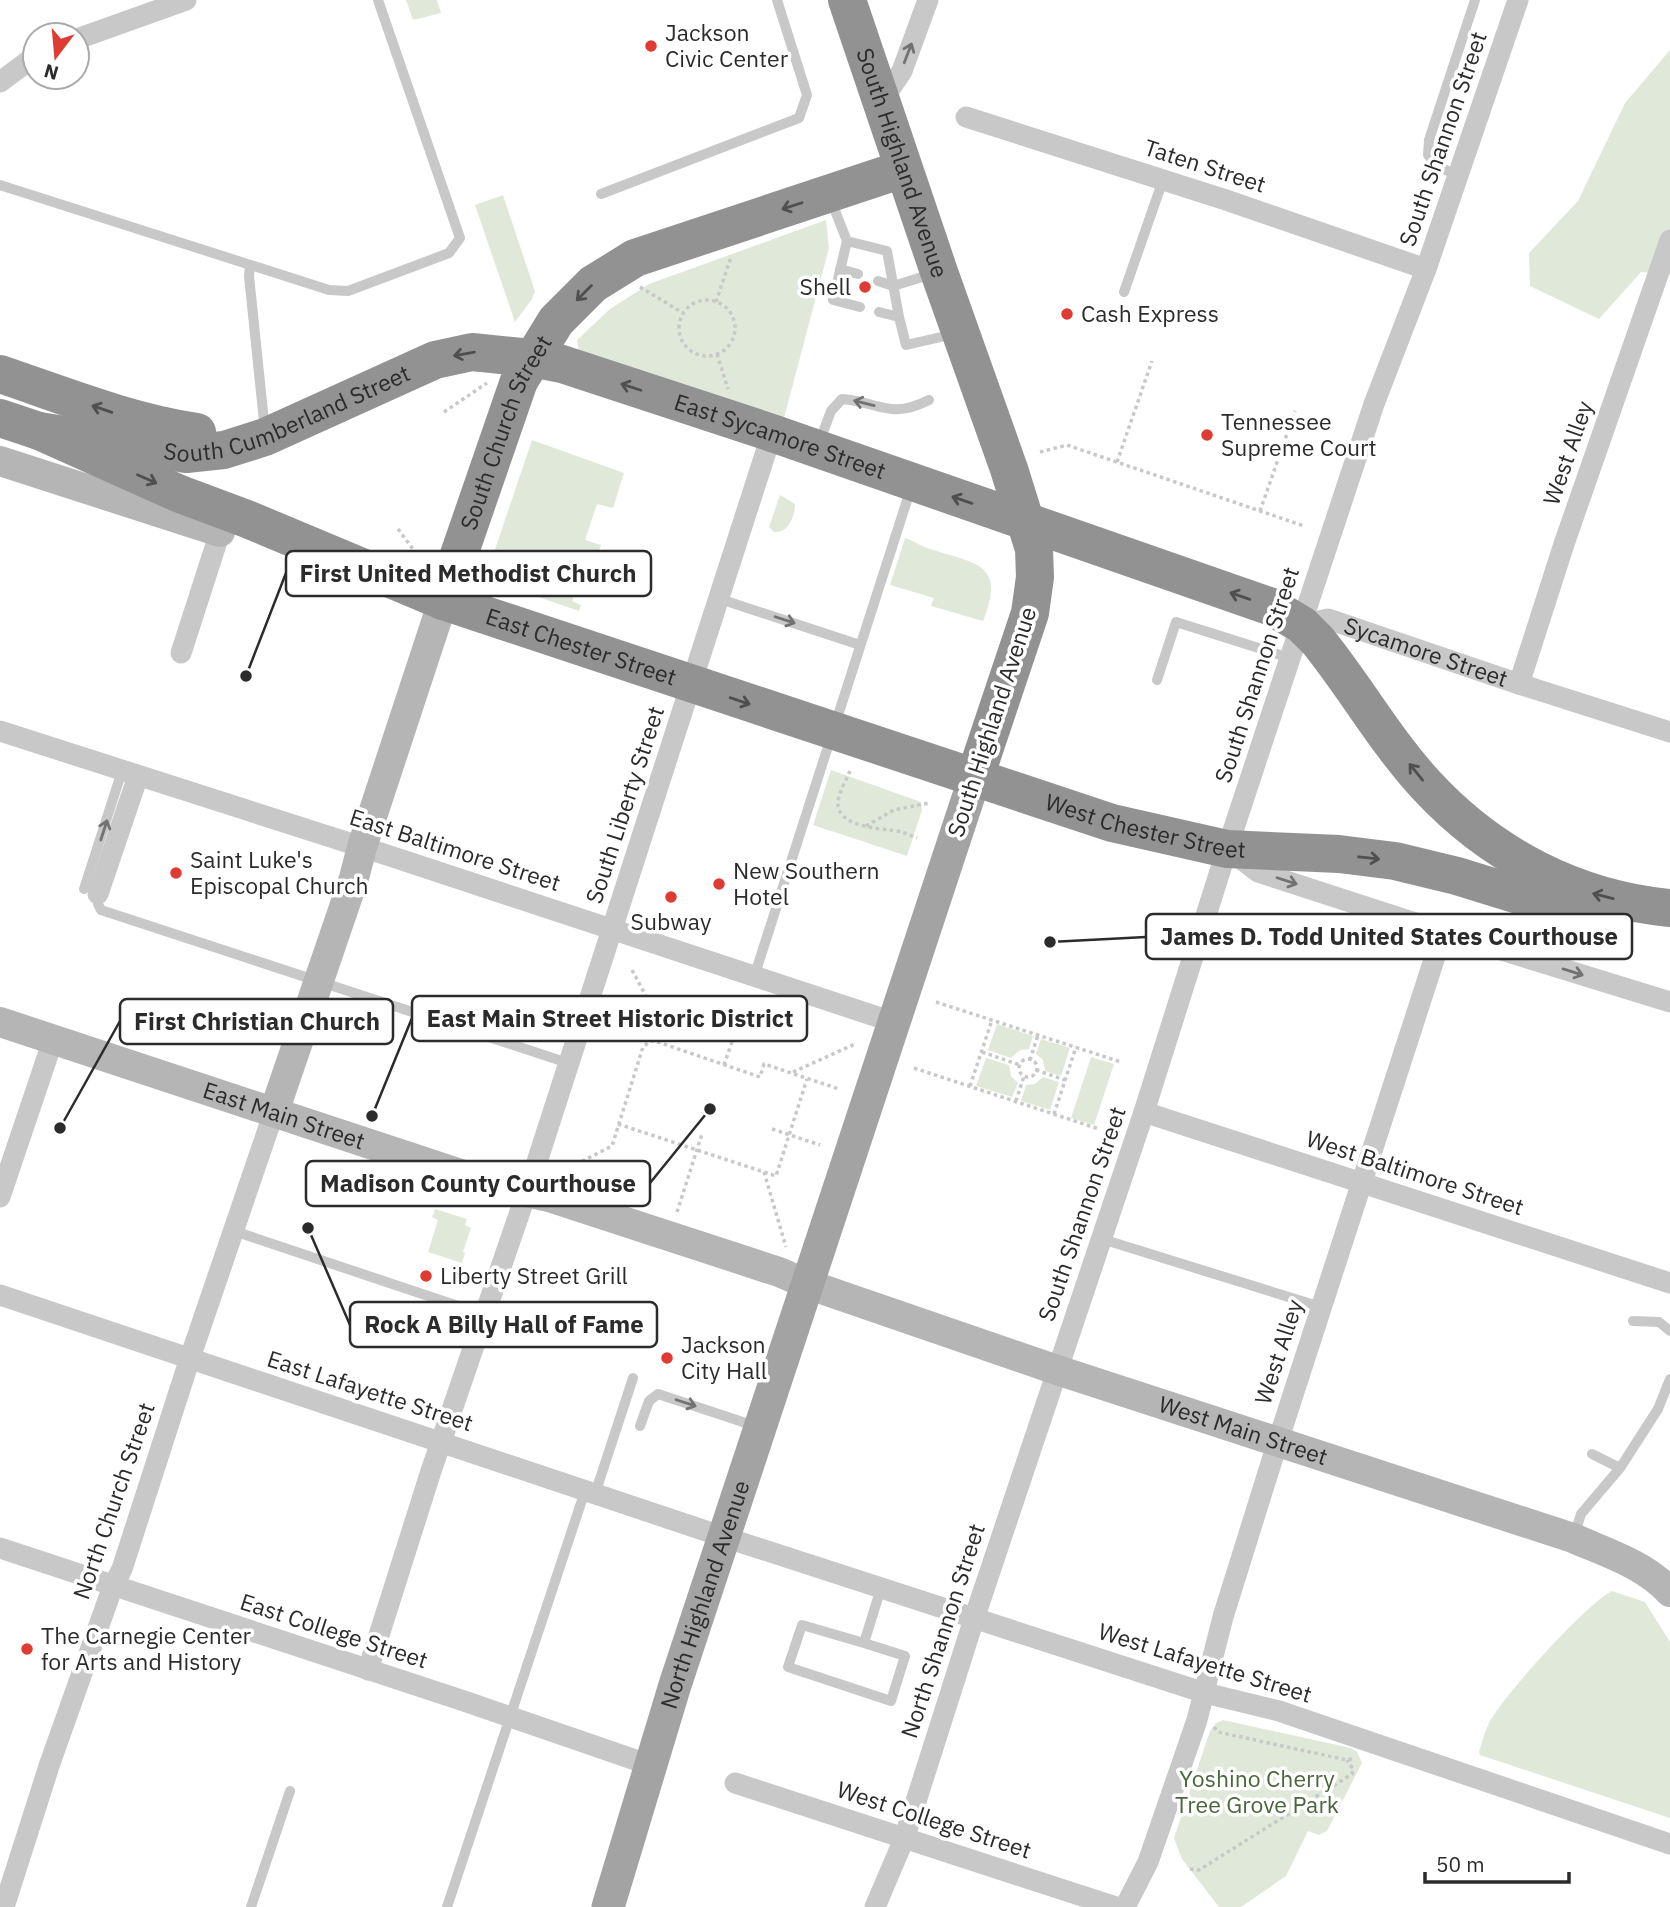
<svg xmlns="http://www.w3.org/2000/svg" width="1670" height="1907" viewBox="0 0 1670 1907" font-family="'IBM Plex Sans',sans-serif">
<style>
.green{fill:#e0e9d9}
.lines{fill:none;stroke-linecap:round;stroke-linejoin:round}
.path{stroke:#c8c8c8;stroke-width:3.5;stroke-dasharray:3.5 3.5;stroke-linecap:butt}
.lane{stroke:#c8c8c8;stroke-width:10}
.street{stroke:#c8c8c8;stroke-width:21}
.secondary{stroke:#b5b5b5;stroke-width:30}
.primary{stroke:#a3a3a3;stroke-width:33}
.highway{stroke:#929292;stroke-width:38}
.oneway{stroke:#727272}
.oneway2{stroke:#4f4f4f}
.poi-dot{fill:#de3b32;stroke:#fff;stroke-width:2.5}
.labels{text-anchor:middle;stroke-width:7;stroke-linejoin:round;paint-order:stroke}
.poi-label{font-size:23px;fill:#2b2b2b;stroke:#fff;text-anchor:start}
.street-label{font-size:23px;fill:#2b2b2b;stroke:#fff}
.park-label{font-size:23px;fill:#49653b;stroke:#fff}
.leader{fill:none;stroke:#2b2b2b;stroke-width:2.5}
.callout-dot{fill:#2b2b2b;stroke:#fff;stroke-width:2.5}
.callout{fill:#fff;stroke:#2b2b2b;stroke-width:2.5}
.callout-label{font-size:24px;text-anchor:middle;font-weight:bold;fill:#2b2b2b}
</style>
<rect width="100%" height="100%" fill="#fff"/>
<!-- green -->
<path class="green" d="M406 0H437L441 13 413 20Z
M1670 50V275L1641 272 1599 319 1530 286 1529 253 1578 201 1625 103Z
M503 195 535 291 532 299 515 322 475 205Z
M826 220 829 248 783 422 579 353 577 340 610 309 649 284Z
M532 440 624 473 613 508 597 504 585 540 601 545 588 584 577 588 572 601 581 605 579 611 485 579Z
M780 495 795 504C795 516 788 534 774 532L769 527Z
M905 538C915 541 922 547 930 549 977 564 1006 563 983 621L931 606 934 598 890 585Z
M831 770 921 802 922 810 907 856 813 825Z
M997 1024 1033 1036 1029 1049 1020 1050 1011 1058 988 1050Z
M1041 1039 1070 1048 1061 1076 1045 1071 1043 1060 1036 1054Z
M1091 1057 1114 1064 1094 1125 1071 1118Z
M986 1058 1009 1065 1011 1076 1018 1083 1012 1097 976 1086Z
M1043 1077 1059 1082 1050 1110 1021 1101 1026 1085 1035 1084Z
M435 1209 467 1219 465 1225 471 1228 463 1252 465 1253 462 1263 428 1252 438 1220 432 1217Z
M1612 1591 1645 1602 1670 1642V1818L1480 1755 1479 1752C1482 1741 1485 1731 1490 1721 1505 1694 1586 1604 1612 1591Z
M1223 1720 1351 1748 1357 1752 1362 1763 1327 1831 1319 1835 1308 1831 1286 1876 1241 1907H1219L1182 1859 1174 1838 1210 1731 1216 1723Z"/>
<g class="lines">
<!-- path -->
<path class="path" d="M640 287 683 313
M679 328a28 28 0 1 1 56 0a28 28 0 1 1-56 0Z
M716 302 731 257
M717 354 728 389
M444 412 487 383
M1040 452 1067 445 1304 526
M1117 462 1152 361
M1260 511 1295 411
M398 529 421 560
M850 771C846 780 839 792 838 802 836 829 885 828 902 832 907 834 912 836 917 838
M866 826 894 810 929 803
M632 970 655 1013V1041
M936 1002 1121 1062
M982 1052 1020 1065
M1019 1068a9 9 0 1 1 18 0a9 9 0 1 1-18 0Z
M1030 1060 1038 1035
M724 1065 744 1007
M914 1068 1099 1129
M1036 1070 1065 1080
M793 1072 855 1044
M970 1086 992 1020
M1016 1101 1024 1076
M1054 1114 1076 1047
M618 1124 776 1176 807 1079
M772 1129 820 1145
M764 1172 786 1247
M557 1174 612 1146 643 1047 650 1041H655L760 1077 764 1064 839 1089
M677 1212 702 1134
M1214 1727 1218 1732 1347 1760 1355 1758
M1190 1869 1199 1870 1352 1774 1353 1769 1347 1760"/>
<!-- lane -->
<path class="lane" d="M1458 176 1436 165 1428 155 1429 140 1475 0
M0 185 329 290 348 291 449 253 460 238 378 0
M601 194 799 118 807 95 777 0
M830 198 847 241 833 300 860 307
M847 241 887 251 899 317
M250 265 249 276 265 431
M840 269 858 274
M878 281 893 286 932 274
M1124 292 1163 180
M879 312 899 317 906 345 954 334
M819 443 831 411 842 399C880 402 889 420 929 400
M720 599 860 645
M1157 680 1176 622 1290 658
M84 889 122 771
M98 894V904L101 910 568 1063
M754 977 911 488
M234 1231 485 1315
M1102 1239 1321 1307
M1633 1321 1659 1322 1670 1331
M640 1426 649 1401 658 1394 755 1426
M1592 1454 1620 1468
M595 1494 633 1378
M1574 1536 1581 1514 1620 1468 1658 1409 1670 1379
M864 1643 905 1656 891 1701 788 1667 802 1625 864 1643 881 1588
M251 1907 290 1791
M447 1907 585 1491"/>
<!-- street -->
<g class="street">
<path d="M77 39 186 0"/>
<path d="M0 82 35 56"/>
<path d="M881 102 902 71 928 0"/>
<path d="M966 117 1226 200 1426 269"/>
<path id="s1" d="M1302 625 1328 619 1519 684 1670 732"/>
<path d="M181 653 220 532"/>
<path d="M1519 684 1564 544 1670 240"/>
<path d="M0 731 390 856 893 1022"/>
<path d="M1232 852 1258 872 1443 932 1670 1002"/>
<path d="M98 894 138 776"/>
<path d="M1144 1112 1670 1283"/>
<path d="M0 1197 53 1040"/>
<path d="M0 1295 724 1537 1205 1693 1279 1711 1670 1844"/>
<path d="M0 1548 467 1702 650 1765"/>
<path d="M368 1670 431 1471 536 1165 772 433"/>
<path d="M735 1783 1116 1907"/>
<path d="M4 1907 50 1763 113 1586 122 1569 190 1358 274 1112"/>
<path d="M875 1907 904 1839 974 1619 1144 1112 1227 849 1374 404 1426 269 1518 0"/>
<path d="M1125 1907 1148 1862 1197 1720 1223 1617 1278 1441 1443 932"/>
</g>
<!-- secondary -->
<g class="secondary">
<path d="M0 461 220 532"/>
<path id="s2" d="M0 1022 494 1185 549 1197 779 1272 807 1284 1057 1370 1573 1538C1607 1553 1644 1564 1670 1592"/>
<path d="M274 1112 354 878 362 847 443 601"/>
</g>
<!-- primary -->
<path class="primary" id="s3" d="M608 1907 675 1685 975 777"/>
<!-- highway -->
<g class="highway">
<path id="s4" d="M847 0 939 272 1009 469 1034 549 1035 577 1030 613 975 777"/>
<path d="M0 374C65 396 129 422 197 432"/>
<path id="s5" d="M0 418 39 431 180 494 247 519 443 601 1112 823 1227 849 1339 854 1395 861 1457 876 1592 918"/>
<path id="s6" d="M39 431 186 454 224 450 265 437 435 360 472 352 532 358 562 364 772 433 1272 607 1302 625 1318 641C1356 688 1386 742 1427 786 1492 856 1576 899 1670 908"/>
<path id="s7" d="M443 601 519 381 556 321 593 284 635 258 903 169"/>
</g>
</g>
<!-- one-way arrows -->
<defs><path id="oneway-shaft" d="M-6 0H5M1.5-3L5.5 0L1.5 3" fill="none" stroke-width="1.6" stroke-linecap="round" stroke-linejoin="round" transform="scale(1.75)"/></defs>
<g class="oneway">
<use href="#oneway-shaft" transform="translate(908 53) rotate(-69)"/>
<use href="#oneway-shaft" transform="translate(864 403) rotate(-166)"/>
<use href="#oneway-shaft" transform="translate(785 620) rotate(18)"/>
<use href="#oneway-shaft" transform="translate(104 830) rotate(-72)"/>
<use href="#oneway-shaft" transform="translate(1287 881) rotate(18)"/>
<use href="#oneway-shaft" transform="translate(1573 972) rotate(17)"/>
<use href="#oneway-shaft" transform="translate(686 1403) rotate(18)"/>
</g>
<g class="oneway2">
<use href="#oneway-shaft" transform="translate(792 206) rotate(162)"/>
<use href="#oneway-shaft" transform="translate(584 293) rotate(135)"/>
<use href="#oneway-shaft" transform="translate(464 354) rotate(170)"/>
<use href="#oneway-shaft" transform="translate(631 387) rotate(-162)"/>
<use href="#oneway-shaft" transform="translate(102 409) rotate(-161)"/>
<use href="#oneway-shaft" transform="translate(147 479) rotate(24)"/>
<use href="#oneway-shaft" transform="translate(962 500) rotate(-161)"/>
<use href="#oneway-shaft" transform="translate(1240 596) rotate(-161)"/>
<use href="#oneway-shaft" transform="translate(740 701) rotate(19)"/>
<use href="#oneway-shaft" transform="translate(1416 772) rotate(-129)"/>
<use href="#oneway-shaft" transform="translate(1369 858) rotate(6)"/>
<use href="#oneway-shaft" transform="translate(1603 896) rotate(-166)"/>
</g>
<!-- markers -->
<g class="poi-dot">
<circle cx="651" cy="46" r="7"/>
<circle cx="865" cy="287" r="7"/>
<circle cx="1067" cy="314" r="7"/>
<circle cx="1207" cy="435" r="7"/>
<circle cx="176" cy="873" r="7"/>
<circle cx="719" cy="884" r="7"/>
<circle cx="671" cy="897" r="7"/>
<circle cx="426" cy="1276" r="7"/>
<circle cx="667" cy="1358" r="7"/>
<circle cx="27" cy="1649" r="7"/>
</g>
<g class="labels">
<!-- poi labels -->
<g class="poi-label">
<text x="665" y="41">Jackson<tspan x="665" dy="26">Civic Center</tspan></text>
<text x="851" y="295" text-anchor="end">Shell</text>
<text x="1081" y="322">Cash Express</text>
<text x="1221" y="430">Tennessee<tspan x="1221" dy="26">Supreme Court</tspan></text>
<text x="190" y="868">Saint Luke's<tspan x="190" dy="26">Episcopal Church</tspan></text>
<text x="733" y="879">New Southern<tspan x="733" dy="26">Hotel</tspan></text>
<text x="671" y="930" text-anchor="middle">Subway</text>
<text x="440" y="1284">Liberty Street Grill</text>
<text x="681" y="1353">Jackson<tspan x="681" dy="26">City Hall</tspan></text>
<text x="41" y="1644">The Carnegie Center<tspan x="41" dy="26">for Arts and History</tspan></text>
</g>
<!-- street labels -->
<g class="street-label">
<text transform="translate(1443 139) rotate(-71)" y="8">South Shannon Street</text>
<text dy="8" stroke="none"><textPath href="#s4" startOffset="172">South Highland Avenue</textPath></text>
<text transform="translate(1205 166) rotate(18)" y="8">Taten Street</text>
<text dy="8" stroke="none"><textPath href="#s6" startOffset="257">South Cumberland Street</textPath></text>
<text dy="8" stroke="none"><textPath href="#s7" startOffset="180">South Church Street</textPath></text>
<text dy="8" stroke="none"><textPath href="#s6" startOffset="775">East Sycamore Street</textPath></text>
<text transform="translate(1568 453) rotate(-71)" y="8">West Alley</text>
<text dy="8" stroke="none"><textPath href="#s5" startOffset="625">East Chester Street</textPath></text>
<text dy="8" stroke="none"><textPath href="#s1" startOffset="130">Sycamore Street</textPath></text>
<text transform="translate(1257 675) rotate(-72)" y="8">South Shannon Street</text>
<text transform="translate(992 722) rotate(-72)" y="8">South Highland Avenue</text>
<text transform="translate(625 805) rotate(-72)" y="8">South Liberty Street</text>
<text dy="8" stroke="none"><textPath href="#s5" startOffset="1218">West Chester Street</textPath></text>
<text transform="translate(455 850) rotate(18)" y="8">East Baltimore Street</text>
<text dy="8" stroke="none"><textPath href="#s2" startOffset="299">East Main Street</textPath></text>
<text transform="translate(1415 1173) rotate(18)" y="8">West Baltimore Street</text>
<text transform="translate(1082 1214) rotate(-71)" y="8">South Shannon Street</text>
<text transform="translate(1279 1352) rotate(-72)" y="8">West Alley</text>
<text transform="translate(370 1391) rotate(18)" y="8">East Lafayette Street</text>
<text dy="8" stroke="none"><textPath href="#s2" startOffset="1309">West Main Street</textPath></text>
<text transform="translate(114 1501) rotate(-71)" y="8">North Church Street</text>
<text dy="8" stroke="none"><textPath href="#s3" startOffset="327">North Highland Avenue</textPath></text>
<text transform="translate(334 1631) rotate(18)" y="8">East College Street</text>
<text transform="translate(943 1631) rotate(-72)" y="8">North Shannon Street</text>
<text transform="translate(1205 1663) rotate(17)" y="8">West Lafayette Street</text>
<text transform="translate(934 1820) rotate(18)" y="8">West College Street</text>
</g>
<!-- park labels -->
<g class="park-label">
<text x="1257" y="1787">Yoshino Cherry<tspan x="1257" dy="26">Tree Grove Park</tspan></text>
</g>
</g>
<!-- callouts -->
<path class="leader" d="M246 676L286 573M1050 942L1146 937M372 1116L412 1018M60 1128L120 1021M710 1109L650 1183M308 1228L350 1325"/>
<g class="callout-dot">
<circle cx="246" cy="676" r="7"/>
<circle cx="1050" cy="942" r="7"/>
<circle cx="372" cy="1116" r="7"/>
<circle cx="60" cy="1128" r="7"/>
<circle cx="710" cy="1109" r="7"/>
<circle cx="308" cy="1228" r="7"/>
</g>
<g class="callout">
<rect x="286" y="551" width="365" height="45" rx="7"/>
<rect x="1146" y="914" width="486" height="45" rx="7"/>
<rect x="412" y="996" width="395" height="45" rx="7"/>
<rect x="120" y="999" width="273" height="45" rx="7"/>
<rect x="306" y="1161" width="344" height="45" rx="7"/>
<rect x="350" y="1302" width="307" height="45" rx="7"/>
</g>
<g class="callout-label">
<text x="468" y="582">First United Methodist Church</text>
<text x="1389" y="945">James D. Todd United States Courthouse</text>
<text x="610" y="1027">East Main Street Historic District</text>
<text x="257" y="1030">First Christian Church</text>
<text x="478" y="1192">Madison County Courthouse</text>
<text x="504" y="1333">Rock A Billy Hall of Fame</text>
</g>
<!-- north arrow -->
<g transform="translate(56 56) rotate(196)"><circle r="33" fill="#ffffff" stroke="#aaaaaa" stroke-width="2"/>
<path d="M0-5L12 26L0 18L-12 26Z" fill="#de3b32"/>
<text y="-10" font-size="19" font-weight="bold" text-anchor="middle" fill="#2b2b2b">N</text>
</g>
<!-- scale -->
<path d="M1425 1872v10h144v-10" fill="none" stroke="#2b2b2b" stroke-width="3.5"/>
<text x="1436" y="1872" font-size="21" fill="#2b2b2b" stroke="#ffffff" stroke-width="5" paint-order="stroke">50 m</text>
</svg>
